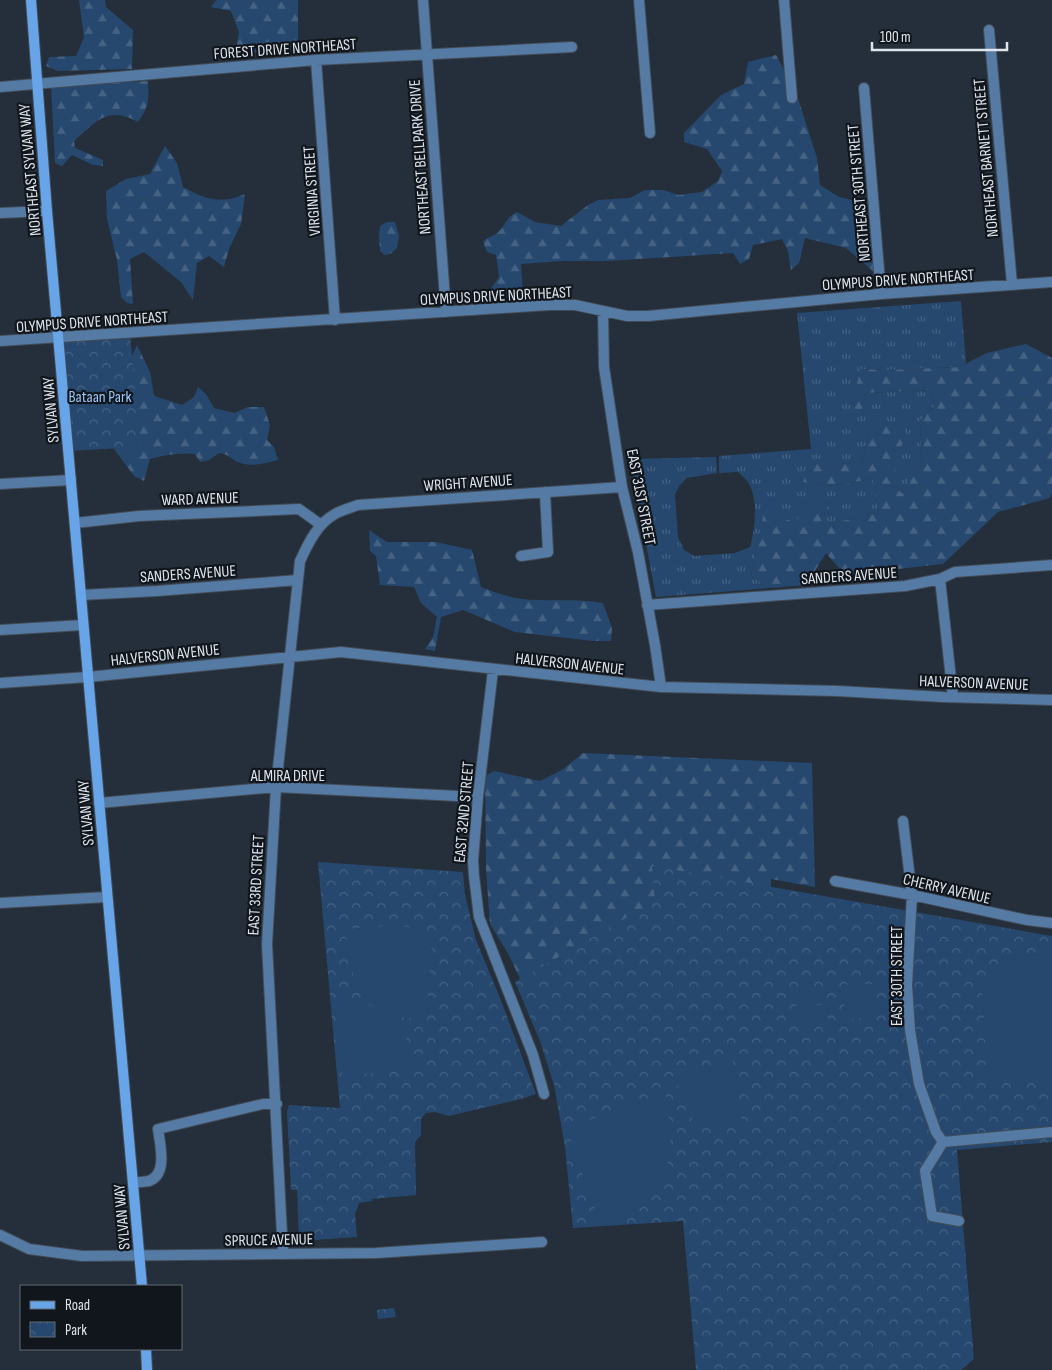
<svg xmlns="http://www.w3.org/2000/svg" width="1052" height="1370" viewBox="0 0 1052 1370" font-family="'Sofia Sans Condensed',sans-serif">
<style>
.grass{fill:url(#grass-tufts)}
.forest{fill:url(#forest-firs)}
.park{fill:url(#park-crowns)}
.garden{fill:#26486e}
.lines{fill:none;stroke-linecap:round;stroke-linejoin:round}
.minor-casing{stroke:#424c57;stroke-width:12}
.tertiary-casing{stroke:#424c57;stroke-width:12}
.secondary-casing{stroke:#424c57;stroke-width:12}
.minor{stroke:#557aa4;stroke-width:10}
.tertiary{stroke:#557aa4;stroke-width:10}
.secondary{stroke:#68a4e8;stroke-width:10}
.labels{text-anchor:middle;stroke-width:4.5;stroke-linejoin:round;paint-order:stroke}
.street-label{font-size:16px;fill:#dee5ed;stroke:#11161c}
.park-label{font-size:16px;fill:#9ac7fa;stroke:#11161c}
</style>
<defs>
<pattern id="grass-tufts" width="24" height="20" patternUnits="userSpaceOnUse" patternTransform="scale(1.25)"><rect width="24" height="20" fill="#26486e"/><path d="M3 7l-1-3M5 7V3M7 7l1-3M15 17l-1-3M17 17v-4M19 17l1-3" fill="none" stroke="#456283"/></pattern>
<pattern id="forest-firs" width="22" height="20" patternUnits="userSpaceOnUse" patternTransform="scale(1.25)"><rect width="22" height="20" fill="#26486e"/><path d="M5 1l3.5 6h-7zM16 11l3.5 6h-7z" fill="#456283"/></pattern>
<pattern id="park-crowns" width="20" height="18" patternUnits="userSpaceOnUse" patternTransform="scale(1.25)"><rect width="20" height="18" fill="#26486e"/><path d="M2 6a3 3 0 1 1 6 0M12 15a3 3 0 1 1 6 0" fill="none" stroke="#456283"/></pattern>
</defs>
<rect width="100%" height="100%" fill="#242f3b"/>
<!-- grass -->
<path class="grass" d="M961 301 966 363 959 367 886 370 860 369 861 414 866 393 932 390 934 407 920 421 922 459 903 493 890 482 894 468 869 429 863 461 847 464 819 460 803 482 827 486 873 479 879 513 823 525 794 522 764 513 751 576 770 588 656 597 630 459 716 457 717 473 687 478 679 486 675 495 678 537 684 550 694 556 735 553 750 547C755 530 759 496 747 481 745 478 741 475 738 472L719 473V456L811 449 797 313Z"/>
<!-- forest -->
<path class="forest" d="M79 0H105L106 7 133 30 132 69 58 71 46 66 49 57 76 56 84 37Z
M216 0H298V52L235 53 239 32 231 11 211 7Z
M776 55 796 92 817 158 820 185 839 197 864 203 871 237 874 272 846 248 805 238 799 263 791 270 788 251 782 239 753 245 749 259 740 264 733 253 608 261H562L521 264 523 297 460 302 459 291 490 290 499 277 496 255 487 252 483 242C487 237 492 237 497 233 506 226 504 219 517 212L535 222 561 226 588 205 598 200 630 198 645 190H663L679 195 702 192 718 181 722 171 707 149 684 142V133L721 95 744 84 748 62Z
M148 81C149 100 149 107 138 122 107 105 96 122 74 141L75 148 103 160V166L93 165 72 155 62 166 55 163 51 86Z
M165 146 177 163 183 187C205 199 221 205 245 194L241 224 229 249 224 267 209 256 197 263 193 300 181 282 144 252 130 259 133 304 127 303 121 297 117 260 107 219 106 191 126 179 150 174Z
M387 222H395L399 236 397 248 390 254 385 255 380 251 379 234 380 226Z
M1026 344 1052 358V492L1050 498 998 512 943 564 845 575 826 553 806 585 770 588 751 576 764 512 794 522 819 498 829 507 823 525 879 513 873 479 827 486 803 482 806 473 819 459 846 464 863 461 869 429 879 420 906 431 891 482 902 493 922 459 920 421 934 407 932 390 866 393 861 414 850 420 860 369 886 370 959 367 987 353Z
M137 345 150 372 154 396 182 405 194 397 198 387 206 394 214 408 234 413 248 407H264L270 425 267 440 274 447 278 460C267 463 252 467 241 463 232 461 232 455 219 453L209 460 200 462 195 454C180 453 165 454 150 459L144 481 134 476 109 442 124 374Z
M369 530 387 542H436L472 550 481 587C494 592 507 597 522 599 549 602 575 598 603 603L612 628 611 641H593L515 632 463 610 441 617 435 651 425 649 433 637 437 617 421 603 414 587 380 585 376 556 370 551Z
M583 753 812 763 815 887 771 879V907L536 1014 509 955 490 924 486 869 485 776 494 771 540 781 562 770Z"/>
<!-- park -->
<path class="park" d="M130 333 140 447 69 451 58 337Z
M318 862 463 872 465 895 476 940 500 998 536 1094 521 1099 449 1116 435 1112 426 1113 421 1119V1135L415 1142 416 1195 372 1199V1201L359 1203 358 1207 355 1213 357 1237 299 1241 297 1190H291L287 1112 289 1105 340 1108Z
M652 866 1052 936V1142L957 1150 974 1359 961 1370H696L683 1221 573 1228 565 1147 554 1085 540 1041 515 982 655 901Z
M394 1308 396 1317 378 1319 377 1310Z"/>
<!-- garden -->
<path class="garden" d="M398 925 427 931 432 942 426 1019C403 1019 403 1018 383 1008 379 1005 373 1003 369 1000 351 986 347 950 346 929Z
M1052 952V1084L988 1080 982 990 1013 956Z
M876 984V999L844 1000 843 985Z
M826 986 827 1001 795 1002 794 987Z
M344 1002 368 1004 385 1013 400 1023 407 1040 411 1069 346 1076 339 1070 335 1004Z
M876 1003 877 1018 844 1019V1004Z
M827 1005 828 1020 795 1021V1006Z
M732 1058 742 1122C694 1135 687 1120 675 1077Z
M665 1092C674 1137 676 1185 632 1213 622 1219 611 1224 600 1224L571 1141 569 1133 571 1127Z"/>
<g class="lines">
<defs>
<path id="minor" d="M423 0 446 312
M639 0 650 133
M784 0 792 98
M989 30 1012 284
M316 60 335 320
M0 87 316 60 572 47
M864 88 881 294
M0 213 47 211
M603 312 604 367 622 487 638 552 655 645 661 687
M0 341 549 305H575L627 316H648L881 294 1052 282
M0 484 71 480
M75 523 139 516 299 509 321 525
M521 556 548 552 545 492
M940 579 953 697
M81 595 157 591 298 580
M647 605 905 586 940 579 955 572 1052 565
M0 630 83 625
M493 670 478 797 473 861 474 876 479 917 533 1055 544 1094
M0 683 88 677 341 652 661 687 838 691 943 697 1052 700
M99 803 276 787 478 797
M903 821 912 895 907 985 910 1030 919 1084 936 1132 943 1142
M835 881 912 895 1027 920 1052 923
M133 1183C138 1182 144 1182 149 1181 168 1174 160 1145 158 1129L263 1104H277
M959 1221 932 1216 925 1171 943 1142 1052 1132
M0 1235 29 1249 82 1256 376 1253 542 1242
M283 1254 267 944 276 787 300 561C308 544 317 524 335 514 342 510 350 508 358 505L622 487"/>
<path id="tertiary" d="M0 903 107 897"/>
<path id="secondary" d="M31 0 47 211 142 1286
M146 1349 147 1370"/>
</defs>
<!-- minor casing -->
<use href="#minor" class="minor-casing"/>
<!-- tertiary casing -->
<use href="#tertiary" class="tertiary-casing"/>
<!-- secondary casing -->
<use href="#secondary" class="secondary-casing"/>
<!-- minor -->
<use href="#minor" class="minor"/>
<!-- tertiary -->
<use href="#tertiary" class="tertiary"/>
<!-- secondary -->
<use href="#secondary" class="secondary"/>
</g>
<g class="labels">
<!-- street labels -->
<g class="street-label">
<text transform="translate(285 48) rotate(-4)" y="6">FOREST DRIVE NORTHEAST</text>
<text transform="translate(419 157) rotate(-94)" y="6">NORTHEAST BELLPARK DRIVE</text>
<text transform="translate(985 158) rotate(-95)" y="6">NORTHEAST BARNETT STREET</text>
<text transform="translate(29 170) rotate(-95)" y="6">NORTHEAST SYLVAN WAY</text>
<text transform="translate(311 191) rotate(-94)" y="6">VIRGINIA STREET</text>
<text transform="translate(858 193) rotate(-95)" y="6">NORTHEAST 30TH STREET</text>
<text transform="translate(898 279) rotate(-4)" y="6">OLYMPUS DRIVE NORTHEAST</text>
<text transform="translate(496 295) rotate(-3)" y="6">OLYMPUS DRIVE NORTHEAST</text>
<text transform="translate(92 321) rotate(-4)" y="6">OLYMPUS DRIVE NORTHEAST</text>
<text transform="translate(50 410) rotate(-95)" y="6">SYLVAN WAY</text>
<text transform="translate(468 482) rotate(-4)" y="6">WRIGHT AVENUE</text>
<text transform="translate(642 497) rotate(79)" y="6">EAST 31ST STREET</text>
<text transform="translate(200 498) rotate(-2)" y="6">WARD AVENUE</text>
<text transform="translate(188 573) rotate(-4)" y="6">SANDERS AVENUE</text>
<text transform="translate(849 575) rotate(-4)" y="6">SANDERS AVENUE</text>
<text transform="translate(165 654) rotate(-6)" y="6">HALVERSON AVENUE</text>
<text transform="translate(570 663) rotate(6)" y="6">HALVERSON AVENUE</text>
<text transform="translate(974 682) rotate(2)" y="6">HALVERSON AVENUE</text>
<text x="288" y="781">ALMIRA DRIVE</text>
<text transform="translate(463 812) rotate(-85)" y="6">EAST 32ND STREET</text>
<text transform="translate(85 813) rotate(-95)" y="6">SYLVAN WAY</text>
<text transform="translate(255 885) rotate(-87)" y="6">EAST 33RD STREET</text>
<text transform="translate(947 888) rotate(13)" y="6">CHERRY AVENUE</text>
<text transform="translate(896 976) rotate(-90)" y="6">EAST 30TH STREET</text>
<text transform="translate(121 1217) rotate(-95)" y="6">SYLVAN WAY</text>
<text transform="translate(269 1239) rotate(-1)" y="6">SPRUCE AVENUE</text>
</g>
<!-- park labels -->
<g class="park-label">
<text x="100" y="402">Bataan Park</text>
</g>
</g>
<!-- legend -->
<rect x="20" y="1285" width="162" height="65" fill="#11161c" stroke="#636970"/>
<rect x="30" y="1301" width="25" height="8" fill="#68a4e8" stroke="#636970"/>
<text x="65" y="1310" font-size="15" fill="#dee5ed">Road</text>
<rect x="30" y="1322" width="25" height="15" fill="url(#park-crowns)" stroke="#636970"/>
<text x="65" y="1335" font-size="15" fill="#dee5ed">Park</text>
<!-- scale -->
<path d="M872 42v8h135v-8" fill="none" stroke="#dee5ed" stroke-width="2.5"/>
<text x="880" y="42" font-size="15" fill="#dee5ed" stroke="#11161c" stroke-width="4" paint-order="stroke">100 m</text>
</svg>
